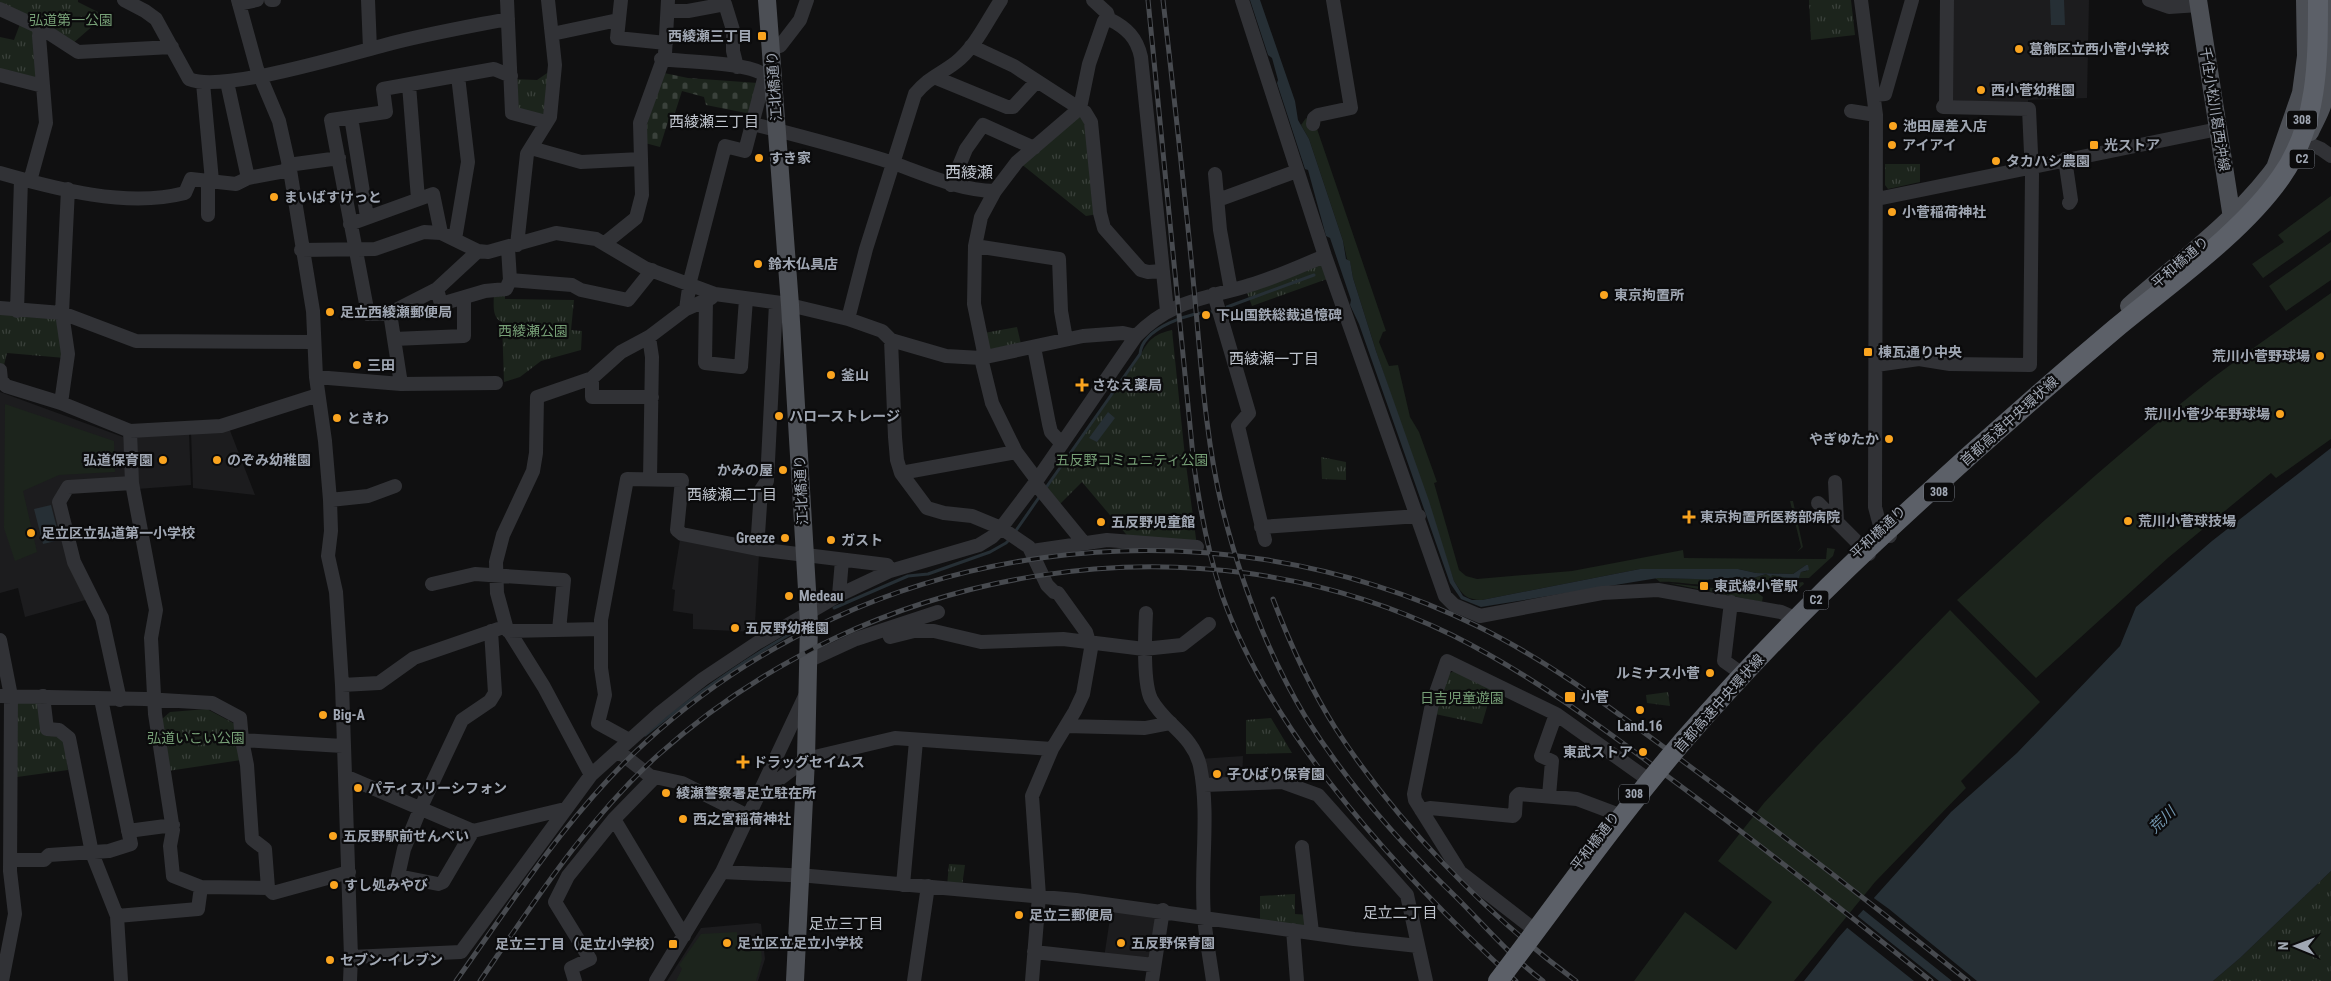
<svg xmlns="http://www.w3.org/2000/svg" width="2331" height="981" viewBox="0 0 2331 981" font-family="'Roboto Condensed','Noto Sans JP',sans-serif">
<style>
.built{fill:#1c1c1e}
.green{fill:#1c241c}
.cemetery{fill:url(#cemetery-stones)}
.park{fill:url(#park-tufts)}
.water{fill:#262f35}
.pier{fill:#101011}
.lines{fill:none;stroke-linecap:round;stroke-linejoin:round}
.stream{stroke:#262f35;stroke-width:3}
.minor{stroke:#313236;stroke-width:14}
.major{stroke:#4c4f55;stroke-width:18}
.rail-casing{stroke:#474a4f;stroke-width:5}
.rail{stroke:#0b0b0c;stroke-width:3;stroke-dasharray:9;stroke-linecap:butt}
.highway-bridge{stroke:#5c6068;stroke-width:20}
.poi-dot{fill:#faa41f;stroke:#0b0b0c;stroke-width:2}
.labels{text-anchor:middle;stroke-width:4.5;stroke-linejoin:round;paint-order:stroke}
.shield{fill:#0b0b0c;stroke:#737881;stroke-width:1}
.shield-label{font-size:12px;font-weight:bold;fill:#a0a7b3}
.park-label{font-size:14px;fill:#769f76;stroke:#0b0b0c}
.poi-label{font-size:14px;font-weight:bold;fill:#a0a7b3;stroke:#0b0b0c;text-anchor:start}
.street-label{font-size:14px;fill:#a0a7b3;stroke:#0b0b0c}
.neighbourhood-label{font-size:15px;fill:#c1c6cf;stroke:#0b0b0c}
.water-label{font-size:15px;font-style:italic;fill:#7498b1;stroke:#0b0b0c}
.quarter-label{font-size:16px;fill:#c1c6cf;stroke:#0b0b0c}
</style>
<defs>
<pattern id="cemetery-stones" width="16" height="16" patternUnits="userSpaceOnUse" patternTransform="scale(1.25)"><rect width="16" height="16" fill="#1c241c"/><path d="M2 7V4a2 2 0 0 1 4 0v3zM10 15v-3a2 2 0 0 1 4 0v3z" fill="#3a413b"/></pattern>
<pattern id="park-tufts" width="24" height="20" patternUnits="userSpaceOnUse" patternTransform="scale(1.25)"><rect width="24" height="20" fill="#1c241c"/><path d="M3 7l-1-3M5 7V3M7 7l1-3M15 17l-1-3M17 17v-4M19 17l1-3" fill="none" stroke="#3a413b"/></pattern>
</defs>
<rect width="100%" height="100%" fill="#101011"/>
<!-- built -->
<path class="built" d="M1952 0H2089L2087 98 2028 100V104L1950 100Z
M0 392 123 437 126 481 65 483 55 504 89 599 25 617 18 588 0 593Z
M229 428 255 495 193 488 191 432Z
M189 433 191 485 137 489 133 435Z
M680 540 759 554 755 623 769 621 776 628 757 637 754 632 693 629V614L673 611 675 590 672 589Z
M1243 756 1242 782 1204 784 1199 759Z
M1112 905 1162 911 1154 964 1104 958Z
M757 923 761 924 765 959 758 981H667L701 928Z"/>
<!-- green -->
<path class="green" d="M1306 118 1315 123 1386 331 1383 332 1379 342 1389 366 1398 365 1410 417 1419 432 1437 482 1434 483 1459 570 1466 576 1477 579 1572 571 1683 550 1684 558 1826 559 1827 548 1835 549 1833 556 1809 578H1799L1798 580 1773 578 1768 590H1742L1730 588 1727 580 1739 576 1750 579 1766 574 1771 576 1772 574 1798 577 1801 572 1807 571 1806 565 1793 574 1756 573 1738 569H1640L1482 600C1466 600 1462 594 1454 581L1376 351 1353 278 1350 262 1347 259 1343 241 1309 139 1301 125Z
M2331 196V230L2263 278 2252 264 2284 242 2278 235Z
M2331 242V280L2286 311 2269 286Z
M2331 293V439L2276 478 2271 473 2169 557 2036 678 1957 600C2041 523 2125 447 2214 377 2252 348 2292 321 2331 293Z
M5 404 114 441 115 472 59 475 23 491 37 552 15 561 4 528Z
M1790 501H1793L1803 547 1797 552 1801 547Z
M1655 578H1658L1709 579 1706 584C1694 586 1675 581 1660 582Z
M1776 581 1796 583 1803 582 1804 584 1798 589 1790 588 1781 593 1771 590Z
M1668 583 1758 593 1763 597 1762 602Z
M1950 610 2040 702 1961 781 1966 788 1875 882 1794 981H1634L1685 912 1736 950 1772 902 1718 861 1764 803 1816 747Z
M737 932V937L745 936V941L760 940 762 959 756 981H676L682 969 679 965 701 934Z"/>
<!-- cemetery -->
<path class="cemetery" d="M664 73 688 78 758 83 751 114 706 105 704 97 682 91 674 116 670 115 660 147 645 143 644 133Z"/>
<!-- park -->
<path class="park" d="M0 0H78V2L98 12 95 24 72 44 42 25 39 83 0 73V37L14 40 23 16 0 7Z
M1809 0H1851L1855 35 1811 40Z
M553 69 549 116 513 112 512 79 537 80Z
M1081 112 1090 123 1098 214 1086 216 1020 163Z
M1885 164H1920V182L1888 189 1885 185Z
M1323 261 1327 279 1252 306 1246 290Z
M505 290V299L574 300 571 330 582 331 581 350 541 361 520 377 504 382 502 322C491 318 494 302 494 292Z
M0 309 59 318 65 358 7 353 3 369 0 368Z
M1017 327 1021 344 987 351 984 333Z
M1172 330 1185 457 1197 546 1131 540 1082 482 1057 507 1044 491 1141 354C1149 339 1155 334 1172 330Z
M1321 457 1346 462V480L1322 479Z
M1454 671 1492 690 1482 724 1435 714 1448 674Z
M1668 692 1670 706 1647 703 1646 695Z
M17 701H40L57 735 64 740 68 770 17 777Z
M207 709 237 725 241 760 168 771 162 719 170 712Z
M1271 718 1292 753 1246 754V720Z
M949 864 965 865 962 886H947Z
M2331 871V981H2213L2240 958Z
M1295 894V914L1310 915 1312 931 1260 925V896Z"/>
<!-- water -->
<path class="water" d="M1250 0H1260L1295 101 1298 120 1309 139 1343 241 1346 259 1350 261 1353 278 1376 351 1429 501 1454 581 1463 596 1472 600H1482L1640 569H1738L1756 573 1793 574 1806 565H1808L1809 570 1801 572 1798 580 1772 575 1771 577 1766 574 1750 579 1734 577 1731 580 1658 578 1481 607 1461 599 1450 583 1359 324 1350 305 1351 300 1330 238 1326 236 1308 170 1305 169 1277 83 1278 80 1272 58 1268 55Z
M2050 0H2064L2065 25H2051Z
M1108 412 1115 418 1097 442 1089 438Z
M2331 448V871L2240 958 2213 981H1804L1838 938 1951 812 2017 753 2120 646 2136 607 2212 541Z
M51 505 60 540 43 544 34 509Z"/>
<!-- pier -->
<path class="pier" d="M1871 896 1889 909 1977 981H1952L1861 908Z
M1855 914 1939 981H1914L1845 926Z"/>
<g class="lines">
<!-- stream -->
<path class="stream" d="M1227 307 1314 275
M1045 489 1140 354C1142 328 1192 311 1214 312
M1015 532 1040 496
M834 608 908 576 928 574 990 552 1006 543 1010 539
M645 735C691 698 738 664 790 634"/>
<!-- minor -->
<path class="minor" d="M124 0 145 11 156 19 189 79C222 93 346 55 385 45 426 34 467 27 508 19
M238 0 257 69 279 121 290 170 313 311 316 377 325 441 330 500 331 531 328 556 336 592 342 685 351 957 350 981
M271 0H274
M368 0 370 49
M507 0 512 113 546 122
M621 0 617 38 666 43
M1093 0 1107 13 1109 19
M1242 0 1325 256 1445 596 1454 605 1480 616 1602 593 1658 590 1781 612 1790 616
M1861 0 1876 115 1875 507 1879 522 1890 536
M2149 0 2169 7 2199 5
M239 4 257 0
M0 9 41 28 78 52 172 47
M668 11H688L725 4 733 30V51L737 67
M552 34 618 20
M971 46 1014 66 1085 112 1091 122 1100 213 1104 228 1141 270 1148 272 1163 271
M771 47 780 46 800 20 807 0
M661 59C686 62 746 62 765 75L773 74
M0 75 43 86
M934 77 1007 107H1013L1037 81
M227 82 248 178
M203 83 212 181
M409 85 418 199
M1875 95 1885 94 1912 0
M1851 111 1876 115
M351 117 367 217
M753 124C800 136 847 148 893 163 927 175 958 190 995 191
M1313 124 1314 118 1318 115 1351 108 1333 0
M2295 138 2321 149 2331 156
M531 148 581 162 641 159
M2065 159 2071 200 2069 203
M288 165 339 158
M0 173C56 189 127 208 185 193L191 179 236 184 248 178 290 170
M1215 174 1220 230 1231 290
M208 180V215
M30 181 46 123 39 36 41 28
M951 185 966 149 983 125 1034 148
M1877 199 2218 129
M1218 200 1297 171
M350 224 433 194 441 233
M455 239 468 162 458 76
M605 243 636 218 642 195 640 123 665 54 668 0
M517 245 527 154 550 117 555 65 548 0
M975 246 1059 259 1061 311 1066 339
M301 250 375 249 424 232 441 233 478 251 488 252 556 233 596 239 645 268 715 294 781 303 848 319 882 331 891 340 946 356 981 358 1083 336 1123 333 1136 336
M510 280 572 285 581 290 628 300 652 270
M437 289 441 304 485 291 506 289 510 280 508 248
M1214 294 1249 413 1238 426 1265 540
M706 300 705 363 741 367 746 299
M0 308 62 313 136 341 314 342
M686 309 690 281 725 146 745 151 765 75
M17 311 21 179
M390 313 437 289 478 251
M848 319 866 249 915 94C928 78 939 75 955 63 975 48 987 21 1001 0
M649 337 652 357 650 479
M394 339 464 336V298
M891 340 895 437 897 460 901 473 927 508 944 513 972 516 1001 528 1029 547 1047 585 1054 592 1058 593 1086 632 1089 642
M1034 347 1049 424 1051 432 1062 444
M985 357 974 304 975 246 981 217 995 191 1017 162 1080 108 1089 64 1104 21 1109 19C1127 28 1137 38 1141 57L1167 311
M981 358 992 403 1016 452 1037 480
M1876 365 1919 359 1950 364 2030 365 2032 175 2029 109 1943 107 1946 103 1947 0
M0 370 1 380 6 386 61 403 130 431 221 426 318 395
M316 377 401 384 496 383
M592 378V397H652
M401 384 390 313 368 314 331 120 386 112 383 89 494 69 511 76
M61 403 68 354 62 313 68 189
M130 431 132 483 156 610 151 638 155 714 173 830 170 846 173 876 201 887 268 888 273 893 349 872
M901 473 1016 452
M1835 482 1837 521
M1035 483 1084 543
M330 500 368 496 395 486
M1818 503 1869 554
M1261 527 1419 516
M757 549 761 490 767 481 776 303
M1032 551 1107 540 1197 547
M432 584 475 574 564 580 559 630
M839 595 842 560
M1731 602 1724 661 1738 671
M1146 613C1145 633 1143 683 1151 699 1165 725 1193 735 1200 766 1210 815 1200 867 1204 917 1206 938 1210 960 1213 981
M887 630 890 637 914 631H934L981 642 1063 639 1144 649 1182 645 1209 624
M508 631 601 629
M0 640 11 696 10 871 15 914 2 981
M808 661 856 639 938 612
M342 685 379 683 414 658 498 629
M0 696 145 699 212 703 240 718 242 740 343 746
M43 696 47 729 59 730 69 738 92 853 117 916 121 981
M120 700 102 618 74 562 59 502 68 487 132 483
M1066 726 1145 728 1171 723
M242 740 247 765 252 839 265 849 268 888
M629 740 598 723 605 695 601 668V620L627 479 682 480 677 530 682 534 757 549 887 565 890 571
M618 751 650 776 682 783 748 816
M591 775 544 687 506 626 497 593 496 562 503 535 533 471 536 453 537 397 592 378 621 352 649 337 686 309 711 298 715 294
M347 777 473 831 565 809
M1204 785 1282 782 1318 795 1407 895 1426 981
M761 793 806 759 895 738 1052 749
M1549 796 1552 761 1541 756 1556 714 1646 778
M1421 810 1430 808 1513 816 1515 814 1516 797 1519 794 1577 799 1617 814
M614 819 684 936
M128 831 173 825
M473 831 443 882 438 884 398 876 404 849 421 807 462 720 490 701 495 693 491 631
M1302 847 1312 932
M10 860H44L49 855 109 851 131 844 101 699
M722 872 810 876 1076 900 1354 939 1418 946
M903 885 916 741
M117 916 198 909 201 887
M1531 927 1460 872 1415 800 1414 794 1432 704 1447 661 1556 714
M1293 930 1297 981
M1034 952 1154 965
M351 957 461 952 591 775 660 713 703 679 757 643 839 595 890 571 979 545 992 537 1001 528 1035 483 1136 336C1171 300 1205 299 1250 285 1275 278 1300 266 1325 256
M575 981 571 968 590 959 555 902 568 876 614 819 654 778
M656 981 722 872 806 694
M914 981 928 886
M1032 981 1039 896 1032 796 1052 749 1075 711 1083 694 1092 643
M1152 981 1163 910"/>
<!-- major -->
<path class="major" d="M767 0 790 305 809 623 806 759 795 981
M2198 0 2232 218
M2310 132C2314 123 2319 115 2322 106 2331 76 2329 32 2329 0
M2275 168 2301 93 2306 56 2305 0
M2129 306C2182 259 2242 217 2282 158"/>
<defs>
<path id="rail" d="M1148 0 1194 466C1200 509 1208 553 1222 595 1271 736 1407 882 1516 981
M1163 0C1174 96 1185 193 1194 289 1201 362 1205 436 1222 507 1240 579 1267 653 1305 716 1346 782 1400 843 1456 897 1484 925 1511 957 1543 981
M1273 599C1290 644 1310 688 1336 729 1396 822 1487 915 1576 981
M456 981C515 898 571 810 647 741 871 537 1206 494 1477 626 1553 663 1620 715 1688 765 1783 835 1876 907 1968 981
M480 981C534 902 586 821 657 756 870 564 1192 508 1452 635 1528 673 1595 722 1663 773 1754 840 1843 910 1931 981"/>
</defs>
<!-- rail casing -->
<use href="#rail" class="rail-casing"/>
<!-- rail -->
<use href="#rail" class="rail"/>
<!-- highway-bridge -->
<path class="highway-bridge" d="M1498 981C1559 901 1617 818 1683 741 1743 672 1808 605 1875 542 1953 469 2034 397 2116 328 2169 284 2242 233 2281 177 2318 125 2318 62 2318 0"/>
</g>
<!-- markers -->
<g class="poi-dot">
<rect x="757" y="31" width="10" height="10" rx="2.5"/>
<circle cx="2019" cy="49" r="5"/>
<circle cx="1981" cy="90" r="5"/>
<circle cx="1893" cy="126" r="5"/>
<circle cx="1892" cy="145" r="5"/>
<rect x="2089" y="140" width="10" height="10" rx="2.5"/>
<circle cx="759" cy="158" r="5"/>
<circle cx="1996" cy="161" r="5"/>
<circle cx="274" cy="197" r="5"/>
<circle cx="1892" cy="212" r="5"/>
<circle cx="758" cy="264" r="5"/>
<circle cx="1604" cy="295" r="5"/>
<circle cx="330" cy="312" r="5"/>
<circle cx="1206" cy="315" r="5"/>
<rect x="1863" y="347" width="10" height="10" rx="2.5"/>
<circle cx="2320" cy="356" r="5"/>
<circle cx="357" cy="365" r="5"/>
<circle cx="831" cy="375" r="5"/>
<path d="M1079.5 377.5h5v5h5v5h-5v5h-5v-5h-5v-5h5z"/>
<circle cx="2280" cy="414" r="5"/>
<circle cx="779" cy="416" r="5"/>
<circle cx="337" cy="418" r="5"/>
<circle cx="1889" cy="439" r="5"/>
<circle cx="163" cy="460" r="5"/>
<circle cx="217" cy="460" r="5"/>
<circle cx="783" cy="470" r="5"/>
<path d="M1686.5 509.5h5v5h5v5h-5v5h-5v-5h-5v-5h5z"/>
<circle cx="2128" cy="521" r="5"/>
<circle cx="1101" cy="522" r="5"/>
<circle cx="31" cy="533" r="5"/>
<circle cx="785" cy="538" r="5"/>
<circle cx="831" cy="540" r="5"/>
<rect x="1699" y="581" width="10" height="10" rx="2.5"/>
<circle cx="789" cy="596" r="5"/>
<circle cx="735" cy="628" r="5"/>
<circle cx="1710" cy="673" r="5"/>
<rect x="1564" y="691" width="12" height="12" rx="2.5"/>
<circle cx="1640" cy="710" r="5"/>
<circle cx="323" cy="715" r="5"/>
<circle cx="1643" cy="752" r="5"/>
<path d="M740.5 754.5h5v5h5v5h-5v5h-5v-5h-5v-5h5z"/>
<circle cx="1217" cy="774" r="5"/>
<circle cx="358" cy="788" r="5"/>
<circle cx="666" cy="793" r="5"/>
<circle cx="683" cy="819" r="5"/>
<circle cx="333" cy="836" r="5"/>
<circle cx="334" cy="885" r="5"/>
<circle cx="1019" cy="915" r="5"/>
<circle cx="727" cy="943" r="5"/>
<circle cx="1121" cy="943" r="5"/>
<rect x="668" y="939" width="10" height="10" rx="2.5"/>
<circle cx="330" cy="960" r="5"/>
</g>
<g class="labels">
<!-- shield labels -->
<g class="shield">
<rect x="2287" y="110.5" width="30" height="19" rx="4"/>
<rect x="2289.5" y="149.5" width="25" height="19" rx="4"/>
<rect x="1924" y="482.5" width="30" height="19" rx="4"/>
<rect x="1803.5" y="590.5" width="25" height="19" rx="4"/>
<rect x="1619" y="784.5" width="30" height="19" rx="4"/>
</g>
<g class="shield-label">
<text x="2302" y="124">308</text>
<text x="2302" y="163">C2</text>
<text x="1939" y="496">308</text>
<text x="1816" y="604">C2</text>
<text x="1634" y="798">308</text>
</g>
<!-- park labels -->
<g class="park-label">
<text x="71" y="25">弘道第一公園</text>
<text x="533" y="336">西綾瀬公園</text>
<text x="1132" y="465">五反野コミュニティ公園</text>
<text x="1462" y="703">日吉児童遊園</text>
<text x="196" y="743">弘道いこい公園</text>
</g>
<!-- poi labels -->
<g class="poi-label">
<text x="752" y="41" text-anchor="end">西綾瀬三丁目</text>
<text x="2029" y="54">葛飾区立西小菅小学校</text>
<text x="1991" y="95">西小菅幼稚園</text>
<text x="1903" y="131">池田屋差入店</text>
<text x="1902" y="150">アイアイ</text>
<text x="2104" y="150">光ストア</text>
<text x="769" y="163">すき家</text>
<text x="2006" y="166">タカハシ農園</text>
<text x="284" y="202">まいばすけっと</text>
<text x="1902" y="217">小菅稲荷神社</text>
<text x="768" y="269">鈴木仏具店</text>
<text x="1614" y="300">東京拘置所</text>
<text x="340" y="317">足立西綾瀬郵便局</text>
<text x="1216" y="320">下山国鉄総裁追憶碑</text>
<text x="1878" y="357">棟瓦通り中央</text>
<text x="2310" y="361" text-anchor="end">荒川小菅野球場</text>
<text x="367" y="370">三田</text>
<text x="841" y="380">釜山</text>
<text x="1092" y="390">さなえ薬局</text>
<text x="2270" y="419" text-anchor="end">荒川小菅少年野球場</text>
<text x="789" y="421">ハローストレージ</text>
<text x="347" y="423">ときわ</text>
<text x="1879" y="444" text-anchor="end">やぎゆたか</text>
<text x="153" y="465" text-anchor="end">弘道保育園</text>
<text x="227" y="465">のぞみ幼稚園</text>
<text x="773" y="475" text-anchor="end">かみの屋</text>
<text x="1700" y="522">東京拘置所医務部病院</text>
<text x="2138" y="526">荒川小菅球技場</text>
<text x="1111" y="527">五反野児童館</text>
<text x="41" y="538">足立区立弘道第一小学校</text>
<text x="775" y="543" text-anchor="end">Greeze</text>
<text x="841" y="545">ガスト</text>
<text x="1714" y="591">東武線小菅駅</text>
<text x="799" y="601">Medeau</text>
<text x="745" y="633">五反野幼稚園</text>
<text x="1700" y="678" text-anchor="end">ルミナス小菅</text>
<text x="1581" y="702">小菅</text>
<text x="333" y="720">Big-A</text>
<text x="1640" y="731" text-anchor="middle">Land.16</text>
<text x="1633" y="757" text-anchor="end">東武ストア</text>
<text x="753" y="767">ドラッグセイムス</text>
<text x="1227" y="779">子ひばり保育園</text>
<text x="368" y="793">パティスリーシフォン</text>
<text x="676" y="798">綾瀬警察署足立駐在所</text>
<text x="693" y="824">西之宮稲荷神社</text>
<text x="343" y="841">五反野駅前せんべい</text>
<text x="344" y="890">すし処みやび</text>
<text x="1029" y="920">足立三郵便局</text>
<text x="737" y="948">足立区立足立小学校</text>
<text x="1131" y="948">五反野保育園</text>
<text x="663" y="949" text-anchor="end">足立三丁目（足立小学校）</text>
<text x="340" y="965">セブン-イレブン</text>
</g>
<!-- street labels -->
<g class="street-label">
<text transform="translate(774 86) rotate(-94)" y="5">江北橋通り</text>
<text transform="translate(2215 109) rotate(81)" y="5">千住小松川葛西沖線</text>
<text transform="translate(2180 262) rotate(-41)" y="5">平和橋通り</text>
<text transform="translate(2009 421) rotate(-42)" y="5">首都高速中央環状線</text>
<text transform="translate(801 490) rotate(-93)" y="5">江北橋通り</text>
<text transform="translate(1878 532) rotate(-43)" y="5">平和橋通り</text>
<text transform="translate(1719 703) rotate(-48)" y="5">首都高速中央環状線</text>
<text transform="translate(1595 841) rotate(-52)" y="5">平和橋通り</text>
</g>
<!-- neighbourhood labels -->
<g class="neighbourhood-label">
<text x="714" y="127">西綾瀬三丁目</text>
<text x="1274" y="364">西綾瀬一丁目</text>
<text x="732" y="500">西綾瀬二丁目</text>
<text x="1400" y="918">足立二丁目</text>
<text x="846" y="929">足立三丁目</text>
</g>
<!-- water labels -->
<g class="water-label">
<text transform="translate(2162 820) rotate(-44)" y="5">荒川</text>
</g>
<!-- quarter labels -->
<g class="quarter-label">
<text x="969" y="178">西綾瀬</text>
</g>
</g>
<!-- north arrow -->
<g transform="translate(2296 946) rotate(271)" stroke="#0b0b0c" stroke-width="4" paint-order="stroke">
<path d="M0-4L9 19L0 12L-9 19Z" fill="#a0a7b3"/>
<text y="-8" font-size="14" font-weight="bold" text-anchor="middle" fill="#a0a7b3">N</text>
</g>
</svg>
